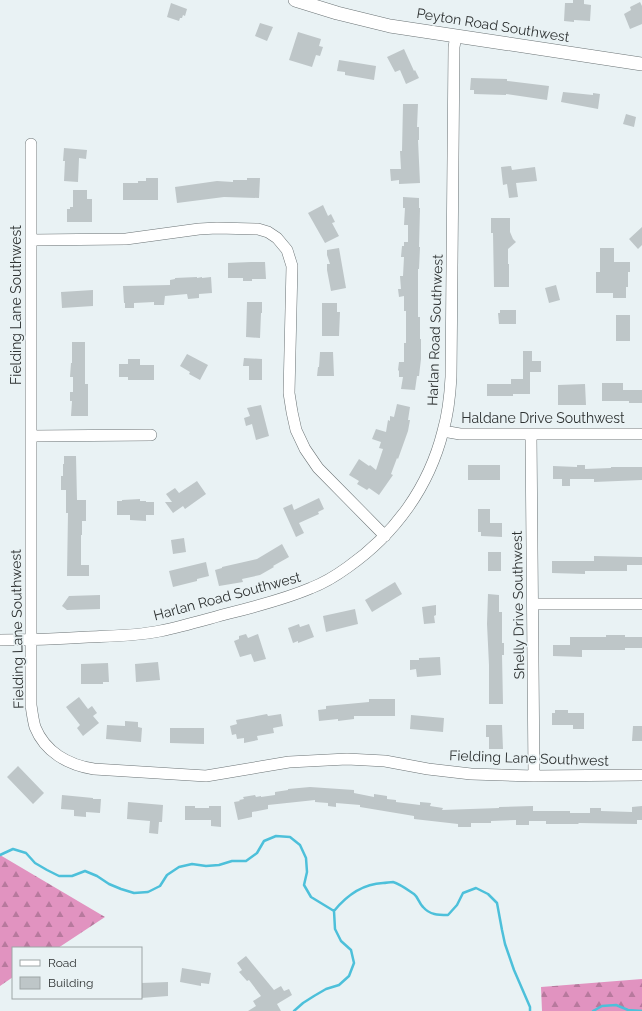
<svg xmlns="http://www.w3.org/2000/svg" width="642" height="1011" viewBox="0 0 642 1011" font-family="Raleway,sans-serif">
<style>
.forest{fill:url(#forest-firs)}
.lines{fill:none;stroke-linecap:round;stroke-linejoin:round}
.stream{stroke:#4dc0da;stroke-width:2.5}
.building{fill:#bec6c8}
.minor-casing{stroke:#6b7375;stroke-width:12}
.tertiary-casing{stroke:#6b7375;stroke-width:14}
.minor{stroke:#fff;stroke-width:11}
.tertiary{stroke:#fff;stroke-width:13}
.labels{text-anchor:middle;stroke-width:3.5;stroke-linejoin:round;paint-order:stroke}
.street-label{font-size:14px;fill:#2e3232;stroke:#e9f2f4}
</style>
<defs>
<pattern id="forest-firs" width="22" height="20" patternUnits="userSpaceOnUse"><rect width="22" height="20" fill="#e193c0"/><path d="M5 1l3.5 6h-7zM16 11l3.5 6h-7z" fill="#b7799d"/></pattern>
</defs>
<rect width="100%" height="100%" fill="#e9f2f4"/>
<!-- forest -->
<path class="forest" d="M0 855 105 917 58 948H13V977L0 986Z
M642 979V1011H542L541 987Z"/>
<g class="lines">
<!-- stream -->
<path class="stream" d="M0 855 13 849 26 853 35 863 47 870 59 876H72L85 871 97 876 109 884 121 889 134 893 148 892 160 886 167 875 179 867 192 864 206 866 219 865 232 861H246L257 853 264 841 276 836 290 837 300 845 306 858 307 872 304 885 311 897 334 911
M294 1011 303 1003 314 996 326 989 339 985 349 976 354 963 351 950 341 941 335 929 334 911C347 895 362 884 383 883 386 883 390 882 393 882 400 884 408 890 414 894 418 897 419 903 423 907 430 915 438 915 448 915L457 905 463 893 476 888 488 894 497 903 502 930 505 944 514 970 530 1007V1011
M593 1011 602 1006 616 1005 628 1010 642 1011"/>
</g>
<!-- building -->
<path class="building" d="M573 0H584V4L591 5 590 21 574 20V22L564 21 565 3H573Z
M640 2 642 6V24L630 29 624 14 631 10 630 7Z
M171 3 187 9 185 16 183 15 182 18H180L179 21 167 17Z
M260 23 273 27 267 41 255 36Z
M298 32 321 39 319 46 323 47 320 56 316 55 312 67 289 60Z
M404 49 414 71 415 70 419 78 406 84 400 70 395 72 387 57Z
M339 60 376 66 374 80 345 75V72L337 71Z
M471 78 507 79V81L549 86 547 100 506 94V95L474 94V90H470Z
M563 92 593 95V93L600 94 598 109 561 102Z
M403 104H418L417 127H419V140H418L420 183 399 184V180L391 181 390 169H401L400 151H402Z
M626 114 636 117 634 127 623 124Z
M64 148 87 150 86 159 79 158 78 182 64 181 65 161H63Z
M511 166 512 170 535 167 537 181 516 183 518 197 509 198 507 184 503 185 501 167Z
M146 178H158V200H123V183H138V181H146Z
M247 178H260L259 198 224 197 177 203 175 187 217 181 233 182V180H247Z
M73 190H87V199H92V222H67V209H70V207H73Z
M403 197 419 198V208H420L419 247H420L419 269H418V317H420V339H421V359L419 376H417L415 390 401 389 403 377H399V371L398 370 399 362H404V343H406V311H404V296L399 297 398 289H401L400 276H403L404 257H401L402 246H404V242H408V225H404L405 208H403Z
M323 205 328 216 331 214 335 222 332 223 339 236 325 243 308 213Z
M491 218H510V232L513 239 516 242 508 249V264H509V287H494L493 233H491Z
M642 227V245L638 249 629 239Z
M339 248 346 288 331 291 327 270V264H330L327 255V250Z
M600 248H614V262H630V272H628V287H626V298H613V293H596V272H600Z
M251 262H265L266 279H252V281H243V278H228V263Z
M197 277V278L202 277V278L211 277 212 293 199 294V298L188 299 187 294 165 296 164 305H154V302L134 303V308H125V303H124L123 286 170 285V280L175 279V278Z
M556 285 560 300 549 303 545 288Z
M93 290V306L62 308 61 292Z
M247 302H262V313H261L260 338 246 337Z
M322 303H337V312H340L339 336H322Z
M500 310H516V324H499L498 313H500Z
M616 315H630V341H616Z
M72 342H85V384H88V416H71L72 401H70V392H73V377H70L71 363H72Z
M523 351H532V361H541V372H530V394H513V396H487V384H511V379H523Z
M320 352H333L334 376H317L318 367H319Z
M187 354 208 365 200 380 189 374 190 372 180 366Z
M244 358 262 359V380H249V366H243Z
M128 359H140V365H154V380H128V377H119V364H128Z
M602 383H623V390H642V403H629V401H602Z
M585 384 586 405H558V385Z
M397 404 410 407 408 420H410L408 431 398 459 397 458 391 474 393 475 379 495 369 488 367 490 357 484 359 481 349 475 359 459 369 466 370 465 376 470 383 449 379 448 381 442 372 439 376 429 386 432 388 420 390 421V416L394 417Z
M261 405 269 436 256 440 252 424 246 426 244 418 250 416 247 408Z
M64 456H76L77 500H86V521H82V535H81V565H89V576H67L68 513H66V490H61V476H63V464H64Z
M468 465H500V480H468Z
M577 465H585V469L611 468V467H642V480L594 482V479H570V486H562V479H553V466L577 467Z
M197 481 206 494 185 509 183 506 173 513 165 502H172L166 494 175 488 179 493Z
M319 498 324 509 318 512 319 514 299 523 304 533 296 537 283 508 292 504 294 510Z
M140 499V501H146V502H154V515H146V521L130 520V515H117V501H122V500Z
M478 509H490V523H502V537L481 536V532H478Z
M184 538 186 552 173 554 171 540Z
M282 544 289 557 273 566 274 567 260 575 242 579 243 582 219 586 215 570 222 568V567L257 559Z
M488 552H501V571H488Z
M594 556 642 557V565H627V571H585V574L552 573V561H594Z
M206 562 209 576 197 579V581L173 587 169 571Z
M395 582 402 594 372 612 365 600Z
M488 594 499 595V612H502V643H504V655H502L503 704H489V665L487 624Z
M100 595V609L67 610 62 606 69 596Z
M436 605V615L434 616 435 623 424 624 422 607Z
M355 609 358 624 326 632 323 616Z
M299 624 300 627 309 624 314 637 298 643V641L293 643 288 628Z
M246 634 248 638 258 634 266 659 254 662 251 654 240 657 234 641 239 639V636Z
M606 635H625V637H642V648H625V650H582V657L553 656V645H570V637H606Z
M440 657 441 675 417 677 416 669 410 670V660H419V658Z
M158 662 160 680 136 682 135 664Z
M108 663 109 682H103V684H81V664Z
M79 697 88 709 92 706 97 713 93 716 99 723 83 736 77 728 80 725 66 707Z
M369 699H395V716H354V719L338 721V719L319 721 318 710 326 709V706L369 702Z
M555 710H568V713H584V729H573V725H552V713H555Z
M267 714 268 716 281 714 283 726 273 728 274 733 257 736 258 740 244 743V738L237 739 236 734 232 735 230 726 237 724 236 720Z
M411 715 444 718 443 732 410 729Z
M125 721 138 722V727L142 728 141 742 106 739 107 725 125 726Z
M486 725H502L503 749H489V737H486Z
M633 726H642V741H632Z
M170 728H204V744L170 743Z
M18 766 44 793 33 804 7 777Z
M310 787 354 790V793L374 797V794L387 796V799L396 800V802L420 805V802L431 803 430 806 443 808 442 810 499 808V807L533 806V811H570V813H590V808H601V811L632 812V807L642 806V820H637V824L579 823 578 824H546V821H529V825H516V820L491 821V823H471V827H458V824L414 819V816L360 807V805L336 803V807L328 806V803L315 802V800L268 805V809L252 812V817L238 820 234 802 240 801 239 800 244 799 243 797 255 795 256 797 261 796V797L275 795V792L288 790V789Z
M62 795 93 798V799H101L100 813 86 812V817L74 816V810L61 809Z
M128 802 163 805 162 822H159L158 834 149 833 150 821 127 819Z
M185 806H195V808H209V806H221V827L211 826V820H185Z
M246 956 274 990 281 986 284 991 289 989 292 995 277 1004 281 1011H248L256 1006 253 1001 261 996 249 980 247 981 239 972 242 970 237 963Z
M182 968 211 973 209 984 201 983V986L180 982Z
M168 982V996L141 998V983Z"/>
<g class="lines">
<defs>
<path id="minor" d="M31 144V705C32 712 33 720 35 727 45 752 68 765 94 769L206 776 289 762 347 759 385 761 428 769 471 774 534 776 642 775
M31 240 126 239 199 229 217 228 258 229 268 232 277 238 287 250 292 266 289 393 292 412 296 430 305 449 318 468 385 536
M443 431 460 434H642
M531 434 534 776
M31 436 151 435
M533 604H642
M0 640C29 640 58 639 88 637 112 636 136 636 160 631 184 626 207 619 230 613 258 606 285 599 311 588 324 583 337 575 348 567 395 534 429 487 443 431 448 414 450 396 451 377L454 47 456 36"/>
<path id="tertiary" d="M295 0 337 13 390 26 642 64"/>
</defs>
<!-- minor casing -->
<use href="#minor" class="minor-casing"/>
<!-- tertiary casing -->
<use href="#tertiary" class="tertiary-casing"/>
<!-- minor -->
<use href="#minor" class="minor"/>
<!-- tertiary -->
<use href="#tertiary" class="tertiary"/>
</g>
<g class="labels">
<!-- street labels -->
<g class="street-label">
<text transform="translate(493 25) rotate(9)" y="5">Peyton Road Southwest</text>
<text transform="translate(16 305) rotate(-90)" y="5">Fielding Lane Southwest</text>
<text transform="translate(435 330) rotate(-88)" y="5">Harlan Road Southwest</text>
<text x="543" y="423">Haldane Drive Southwest</text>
<text transform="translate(227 596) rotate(-15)" y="5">Harlan Road Southwest</text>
<text transform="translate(518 605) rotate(-91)" y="5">Shelly Drive Southwest</text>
<text transform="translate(17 629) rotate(-91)" y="5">Fielding Lane Southwest</text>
<text transform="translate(529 758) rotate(2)" y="5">Fielding Lane Southwest</text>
</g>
</g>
<!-- legend -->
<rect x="12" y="947" width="130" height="52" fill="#e9f2f4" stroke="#9ea5a6"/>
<rect x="20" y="960" width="20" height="6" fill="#ffffff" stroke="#9ea5a6"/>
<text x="48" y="967" font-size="12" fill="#2e3232">Road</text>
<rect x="20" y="977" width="20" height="12" fill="#bec6c8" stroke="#9ea5a6"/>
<text x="48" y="987" font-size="12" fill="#2e3232">Building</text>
</svg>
